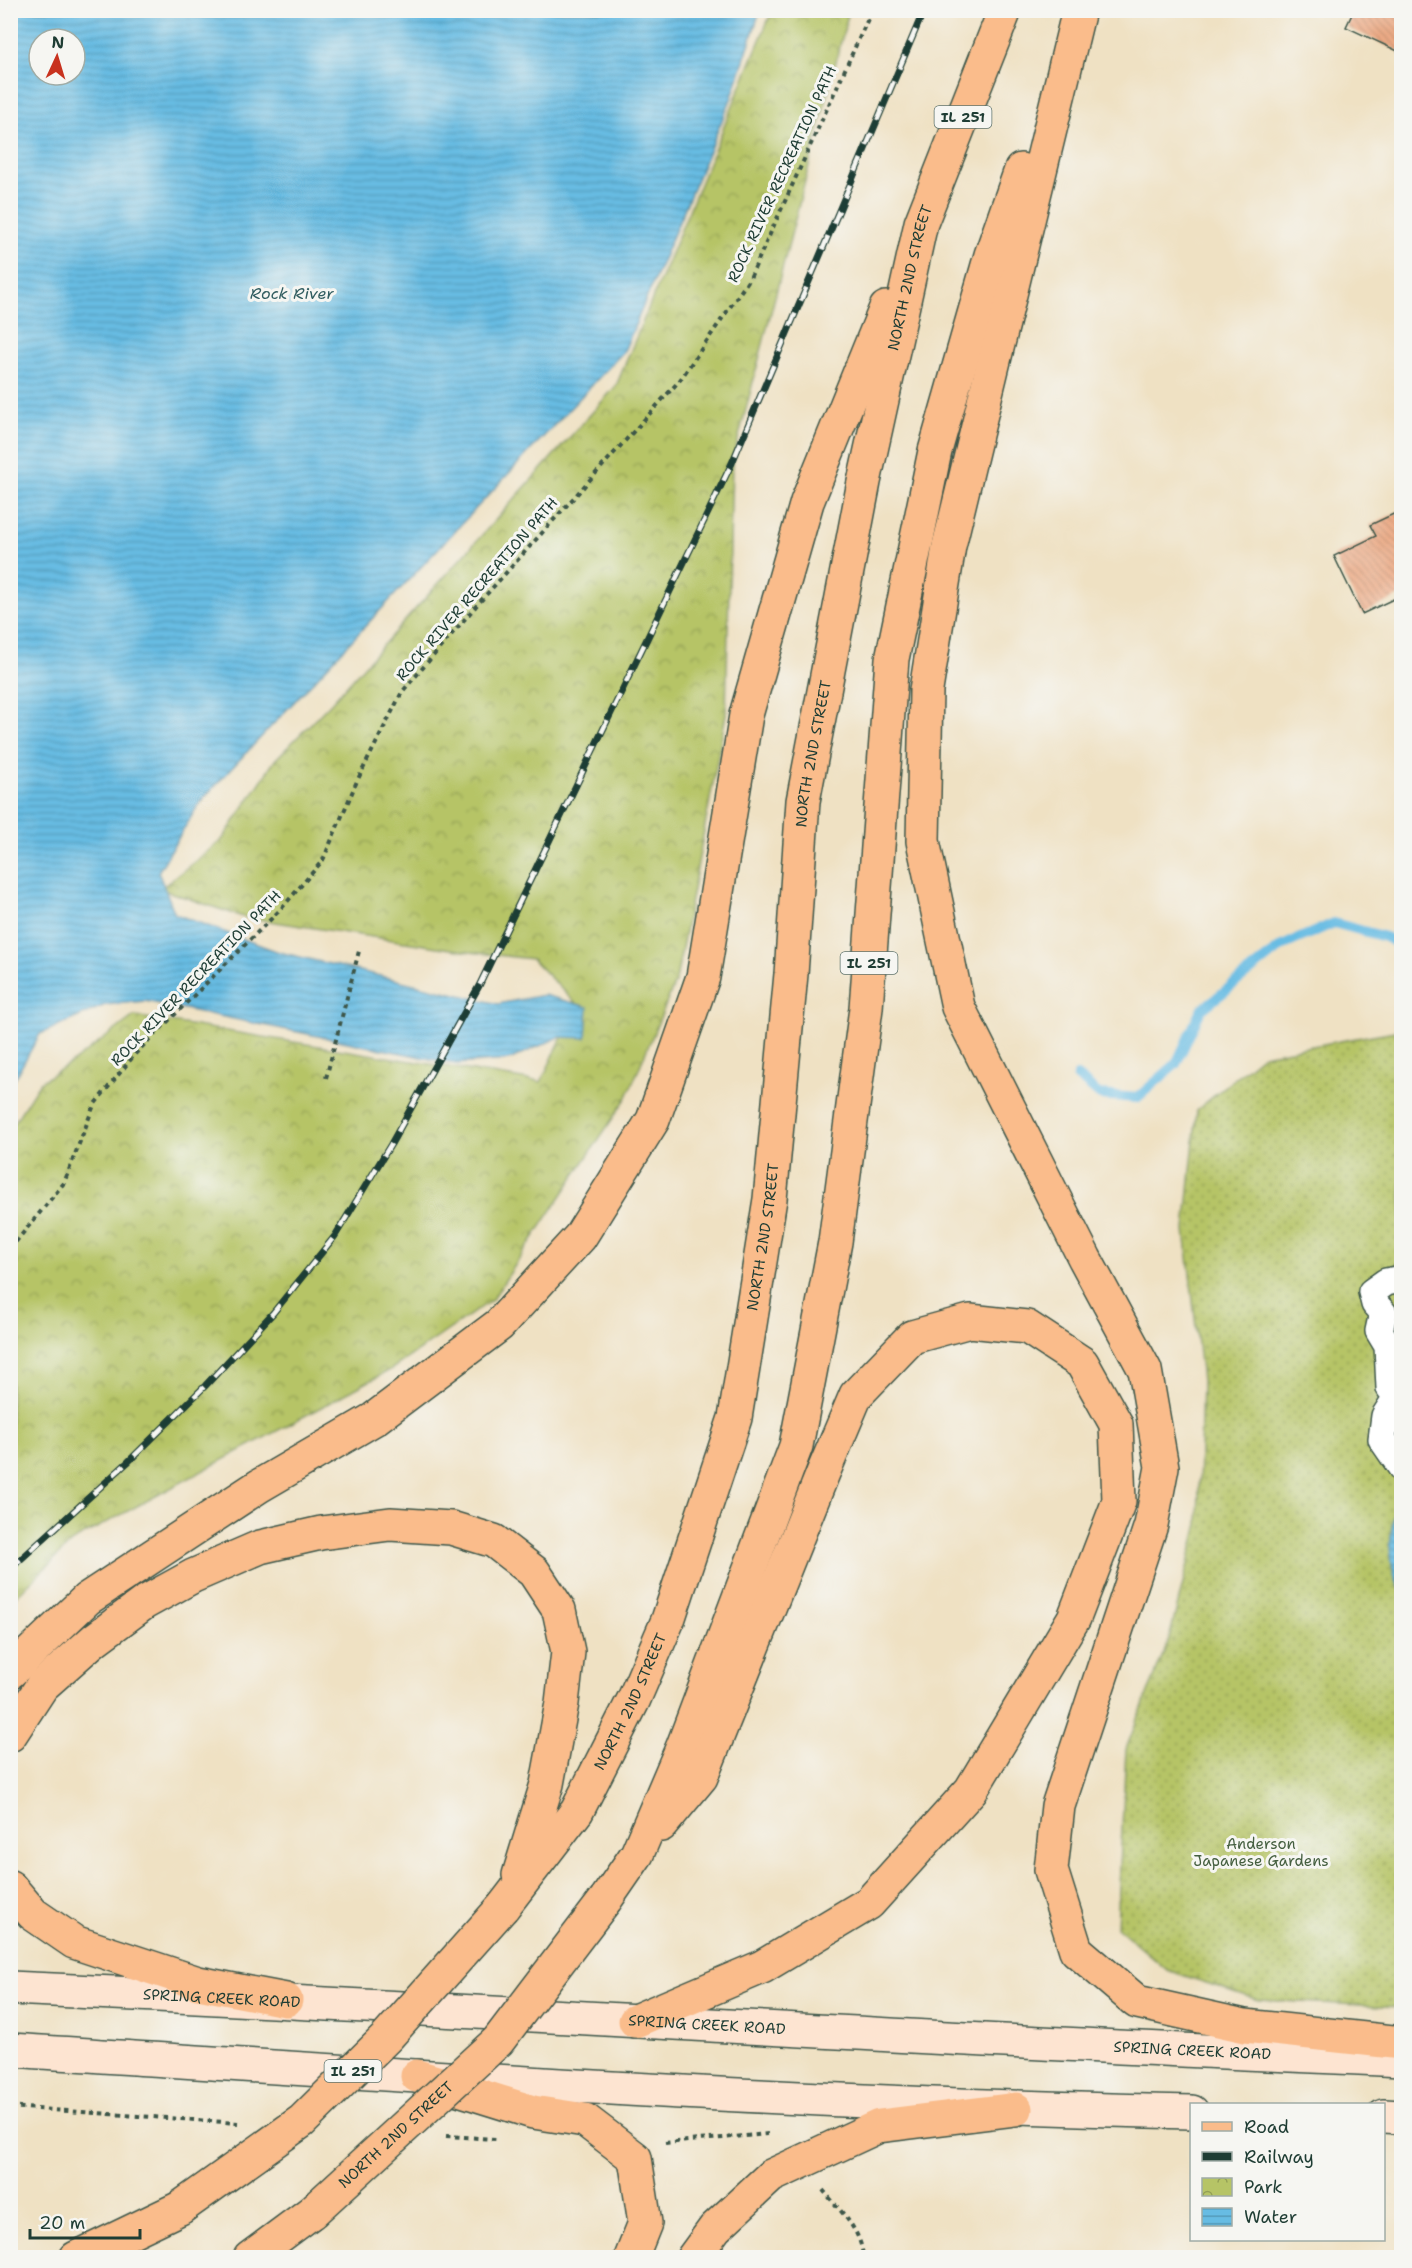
<svg xmlns="http://www.w3.org/2000/svg" width="1412" height="2268" viewBox="0 0 1412 2268" font-family="'Shantell Sans',sans-serif">
<style>
.park{fill:url(#park-crowns);stroke:#6a804d;stroke-width:1.5}
.garden{fill:url(#garden-dots);stroke:#6a804d;stroke-width:1.5}
.water{fill:url(#water-rules);stroke:#437c8c;stroke-width:1.5;fill-rule:evenodd}
.lines{fill:none;stroke-linecap:round;stroke-linejoin:round}
.stream{stroke:#67bce3;stroke-width:10}
.building{fill:url(#building-back-hatch)}
.pedestrian-casing{stroke:#3e5649;stroke-width:30}
.secondary-casing{stroke:#3e5649;stroke-width:36}
.primary-casing{stroke:#3e5649;stroke-width:36}
.path{stroke:#3e5649;stroke-width:4;stroke-dasharray:4.5 4.5;stroke-linecap:butt}
.pedestrian{stroke:#fff;stroke-width:27}
.secondary{stroke:#fde4d1;stroke-width:33}
.primary{stroke:#fabc8b;stroke-width:33}
.rail-casing{stroke:#1f3d34;stroke-width:7}
.rail{stroke:#f6f6f2;stroke-width:4.5;stroke-dasharray:14;stroke-linecap:butt}
.primary-bridge-casing{stroke:#3e5649;stroke-width:36;stroke-linecap:butt}
.primary-bridge{stroke:#fabc8b;stroke-width:33}
.labels{text-anchor:middle;stroke-width:6;stroke-linejoin:round;paint-order:stroke}
.shield{fill:#f6f6f2;stroke:#60746d;stroke-width:1.5}
.shield-label{font-size:14px;font-weight:bold;fill:#1f3d34}
.street-label{font-size:15px;fill:#1f3d34;stroke:#f6f6f2}
.park-label{font-size:15px;fill:#455f40;stroke:#f6f6f2}
.water-label{font-size:16px;font-style:italic;fill:#315d60;stroke:#f6f6f2}
</style>
<defs>
<pattern id="park-crowns" width="20" height="18" patternUnits="userSpaceOnUse" patternTransform="scale(1.5)"><rect width="20" height="18" fill="#b6c466"/><path d="M2 6a3 3 0 1 1 6 0M12 15a3 3 0 1 1 6 0" fill="none" stroke="#93a055"/></pattern>
<pattern id="garden-dots" width="8" height="8" patternUnits="userSpaceOnUse" patternTransform="scale(1.5)"><rect width="8" height="8" fill="#b6c466"/><path d="M2 2h.1M6 6h.1" fill="none" stroke="#93a055" stroke-width="1.8" stroke-linecap="round"/></pattern>
<pattern id="water-rules" width="6" height="5" patternUnits="userSpaceOnUse" patternTransform="scale(1.5)"><rect width="6" height="5" fill="#67bce3"/><path d="M0 2.5h6" fill="none" stroke="#549ab9"/></pattern>
<pattern id="building-back-hatch" width="6" height="6" patternUnits="userSpaceOnUse" patternTransform="scale(1.5)"><rect width="6" height="6" fill="#eda983"/><path d="M-1 5l2 2M0 0l6 6M5-1l2 2" fill="none" stroke="#bf8b6c"/></pattern>
</defs>
<rect width="100%" height="100%" fill="#f6f6f2"/>
<filter id="ink" filterUnits="userSpaceOnUse"><feTurbulence type="fractalNoise" baseFrequency=".0167" numOctaves="2"/><feDisplacementMap in="SourceGraphic" scale="12" xChannelSelector="R" yChannelSelector="G"/><feConvolveMatrix kernelMatrix="1 2 1 2 8 2 1 2 1" color-interpolation-filters="sRGB"/></filter>
<filter id="wash" filterUnits="userSpaceOnUse"><feTurbulence type="fractalNoise" baseFrequency=".008" numOctaves="4" result="noise"/><feDisplacementMap in="SourceGraphic" scale="24" xChannelSelector="R" yChannelSelector="G"/><feGaussianBlur stdDeviation="1.35" result="paint"/><feColorMatrix in="noise" values="0 0 0 0 0 0 0 0 0 0 0 0 0 0 0 0 0 1.4 0 .05"/><feComposite in="paint" operator="in"/></filter>
<g filter="url(#wash)">
<rect width="100%" height="100%" fill="#efe1c3"/>
<!-- park -->
<path class="park" d="M772 11H849L732 463 726 714 676 980 627 1097 492 1300 390 1370 74 1540 11 1601 10 1129 40 1082 73 1062 134 1016 541 1082 577 1005 532 959 470 952 243 917 160 889 222 840 275 760 330 704 616 386Z"/>
<!-- garden -->
<path class="garden" d="M1401 1030V2007L1258 2000 1167 1970 1117 1927 1126 1749 1169 1639 1198 1524 1202 1381 1185 1230 1197 1110 1263 1055Z"/>
<!-- water -->
<path class="water" d="M11 10 760 11 732 97 624 351 200 802 158 872 175 914 279 952 498 1004 544 995 588 1007 586 1038 559 1037 509 1060 456 1064 145 1001 105 1005 40 1034 11 1085ZM39 39H75V75H39Z
M1401 1502H1402L1401 1590C1386 1568 1390 1529 1396 1504Z"/>
<g class="lines">
<!-- stream -->
<path class="stream" d="M1077 1076 1100 1095 1137 1098 1176 1064 1201 1010 1282 946 1334 923 1385 937 1402 946"/>
</g>
<g id="blocks">
<!-- building -->
<path class="building" d="M1354 10H1402V53L1346 27Z
M1402 510V595L1362 614 1334 556 1376 536 1370 525Z
M1400 1729H1402V1798H1397Z"/>
</g>
</g>
<g filter="url(#ink)">
<use href="#blocks" fill-opacity="0" stroke="#3e5649" stroke-width="1.5"/>
<g class="lines">
<defs>
<path id="pedestrian" d="M1402 1279 1386 1282 1372 1292 1375 1304 1383 1313 1379 1331 1388 1346 1390 1388 1397 1397 1385 1416 1382 1439 1402 1468"/>
<g id="secondary">
<path id="s1" d="M10 1988C474 2009 938 2041 1402 2060"/>
<path d="M10 2050C404 2075 797 2104 1192 2112"/>
<path d="M1384 2116 1402 2117"/>
</g>
<g id="primary">
<path d="M1079 10 949 546 926 690 923 841 958 1007 1085 1259 1145 1370 1162 1467 1151 1525 1058 1806 1051 1870 1076 1950 1137 2002 1245 2026 1402 2043"/>
<path d="M10 1672 87 1599 259 1486 374 1419 499 1325 580 1237 653 1120 703 977 746 715 807 502 886 308"/>
<path d="M10 1735 42 1686 94 1640 144 1603 193 1576 260 1547 321 1533 390 1524 451 1528 494 1541 534 1572 559 1610 568 1652 562 1703 547 1784 519 1875"/>
<path d="M10 1887 33 1914 74 1942 198 1983 286 2000"/>
<path d="M606 1899 637 1854 683 1746 796 1446 835 1242 866 1008 892 659 935 451 991 255 1021 170"/>
<path id="s2" d="M503 1907 577 1811 634 1699 668 1620 735 1418 770 1199 791 974 803 801 864 482 921 223 1005 10"/>
<path d="M635 2021 762 1967 869 1903 971 1790 1074 1618 1119 1501 1116 1424 1082 1363 1027 1327 970 1321 912 1337 856 1395 823 1473 701 1777 661 1825"/>
<path d="M417 2076 533 2112 585 2120 635 2158 645 2223 631 2258"/>
<path d="M76 2258 180 2208"/>
<path d="M250 2258 312 2212"/>
<path d="M693 2258 715 2228 771 2176 879 2126 1016 2109"/>
</g>
</defs>
<!-- pedestrian casing -->
<use href="#pedestrian" class="pedestrian-casing"/>
<!-- secondary casing -->
<use href="#secondary" class="secondary-casing"/>
<!-- primary casing -->
<use href="#primary" class="primary-casing"/>
<!-- path -->
<path class="path" d="M326 1078 359 951
M10 1249 64 1183 94 1105 136 1053 281 909 323 860 357 781 402 692 476 606 680 380 750 278 872 10
M10 2107 238 2123
M446 2136 496 2139
M665 2143 768 2134
M823 2190C839 2210 862 2230 863 2258"/>
<!-- pedestrian -->
<use href="#pedestrian" class="pedestrian"/>
<!-- secondary -->
<use href="#secondary" class="secondary"/>
<!-- primary -->
<use href="#primary" class="primary"/>
<defs>
<path id="rail" d="M10 1569 128 1462 205 1386 273 1313 335 1236 391 1144 479 986 732 463 924 10"/>
</defs>
<!-- rail casing -->
<use href="#rail" class="rail-casing"/>
<!-- rail -->
<use href="#rail" class="rail"/>
<defs>
<g id="primary-bridge">
<path d="M180 2208 302 2121 387 2037 503 1907"/>
<path id="s3" d="M312 2212 498 2041 606 1899"/>
</g>
</defs>
<!-- primary-bridge casing -->
<use href="#primary-bridge" class="primary-bridge-casing"/>
<!-- primary-bridge -->
<use href="#primary-bridge" class="primary-bridge"/>
</g>
</g>
<g class="labels">
<!-- shield labels -->
<g class="shield">
<rect x="934.5" y="106" width="57" height="22" rx="4.5"/>
<rect x="840.5" y="952" width="57" height="22" rx="4.5"/>
<rect x="324.5" y="2060" width="57" height="22" rx="4.5"/>
</g>
<g class="shield-label">
<text x="963" y="122">IL 251</text>
<text x="869" y="968">IL 251</text>
<text x="353" y="2076">IL 251</text>
</g>
<!-- street labels -->
<g class="street-label">
<text transform="translate(782 174) rotate(-65)" y="5">ROCK RIVER RECREATION PATH</text>
<text dy="5" stroke="none"><textPath href="#s2" startOffset="1701">NORTH 2ND STREET</textPath></text>
<text transform="translate(477 589) rotate(-49)" y="5">ROCK RIVER RECREATION PATH</text>
<text dy="5" stroke="none"><textPath href="#s2" startOffset="1215">NORTH 2ND STREET</textPath></text>
<text transform="translate(196 978) rotate(-46)" y="5">ROCK RIVER RECREATION PATH</text>
<text dy="5" stroke="none"><textPath href="#s2" startOffset="729">NORTH 2ND STREET</textPath></text>
<text dy="5" stroke="none"><textPath href="#s2" startOffset="243">NORTH 2ND STREET</textPath></text>
<text dy="5" stroke="none"><textPath href="#s1" startOffset="212">SPRING CREEK ROAD</textPath></text>
<text dy="5" stroke="none"><textPath href="#s1" startOffset="698">SPRING CREEK ROAD</textPath></text>
<text dy="5" stroke="none"><textPath href="#s1" startOffset="1184">SPRING CREEK ROAD</textPath></text>
<text dy="5" stroke="none"><textPath href="#s3" startOffset="114">NORTH 2ND STREET</textPath></text>
</g>
<!-- park labels -->
<g class="park-label">
<text x="1261" y="1849">Anderson<tspan x="1261" dy="17">Japanese Gardens</tspan></text>
</g>
<!-- water labels -->
<g class="water-label">
<text x="292" y="299">Rock River</text>
</g>
</g>
<!-- margin -->
<rect width="1412" height="2268" fill="none" stroke="#f6f6f2" stroke-width="36"/>
<!-- legend -->
<rect x="1190" y="2103" width="195" height="138" fill="#f6f6f2" stroke="#a0aca6" stroke-width="1.5"/>
<rect x="1202" y="2122" width="30" height="9" fill="#fabc8b" stroke="#a0aca6" stroke-width="1.5"/>
<text x="1244" y="2133" font-size="18" fill="#1f3d34">Road</text>
<rect x="1202" y="2152" width="30" height="9" fill="#1f3d34" stroke="#a0aca6" stroke-width="1.5"/>
<text x="1244" y="2163" font-size="18" fill="#1f3d34">Railway</text>
<rect x="1202" y="2178" width="30" height="18" fill="url(#park-crowns)" stroke="#a0aca6" stroke-width="1.5"/>
<text x="1244" y="2193" font-size="18" fill="#1f3d34">Park</text>
<rect x="1202" y="2208" width="30" height="18" fill="url(#water-rules)" stroke="#a0aca6" stroke-width="1.5"/>
<text x="1244" y="2223" font-size="18" fill="#1f3d34">Water</text>
<!-- north arrow -->
<g transform="translate(57 57) rotate(4)"><circle r="28" fill="#f6f6f2" stroke="#a0aca6" stroke-width="1.5"/>
<path d="M0-4.5L10 22L0 15L-10 22Z" fill="#c8321e"/>
<text y="-9" font-size="16" font-weight="bold" text-anchor="middle" fill="#1f3d34">N</text>
</g>
<!-- scale -->
<path d="M30 2229v9h110v-9" fill="none" stroke="#1f3d34" stroke-width="3"/>
<text x="39" y="2229" font-size="18" fill="#1f3d34" stroke="#f6f6f2" stroke-width="4.5" paint-order="stroke">20 m</text>
</svg>
